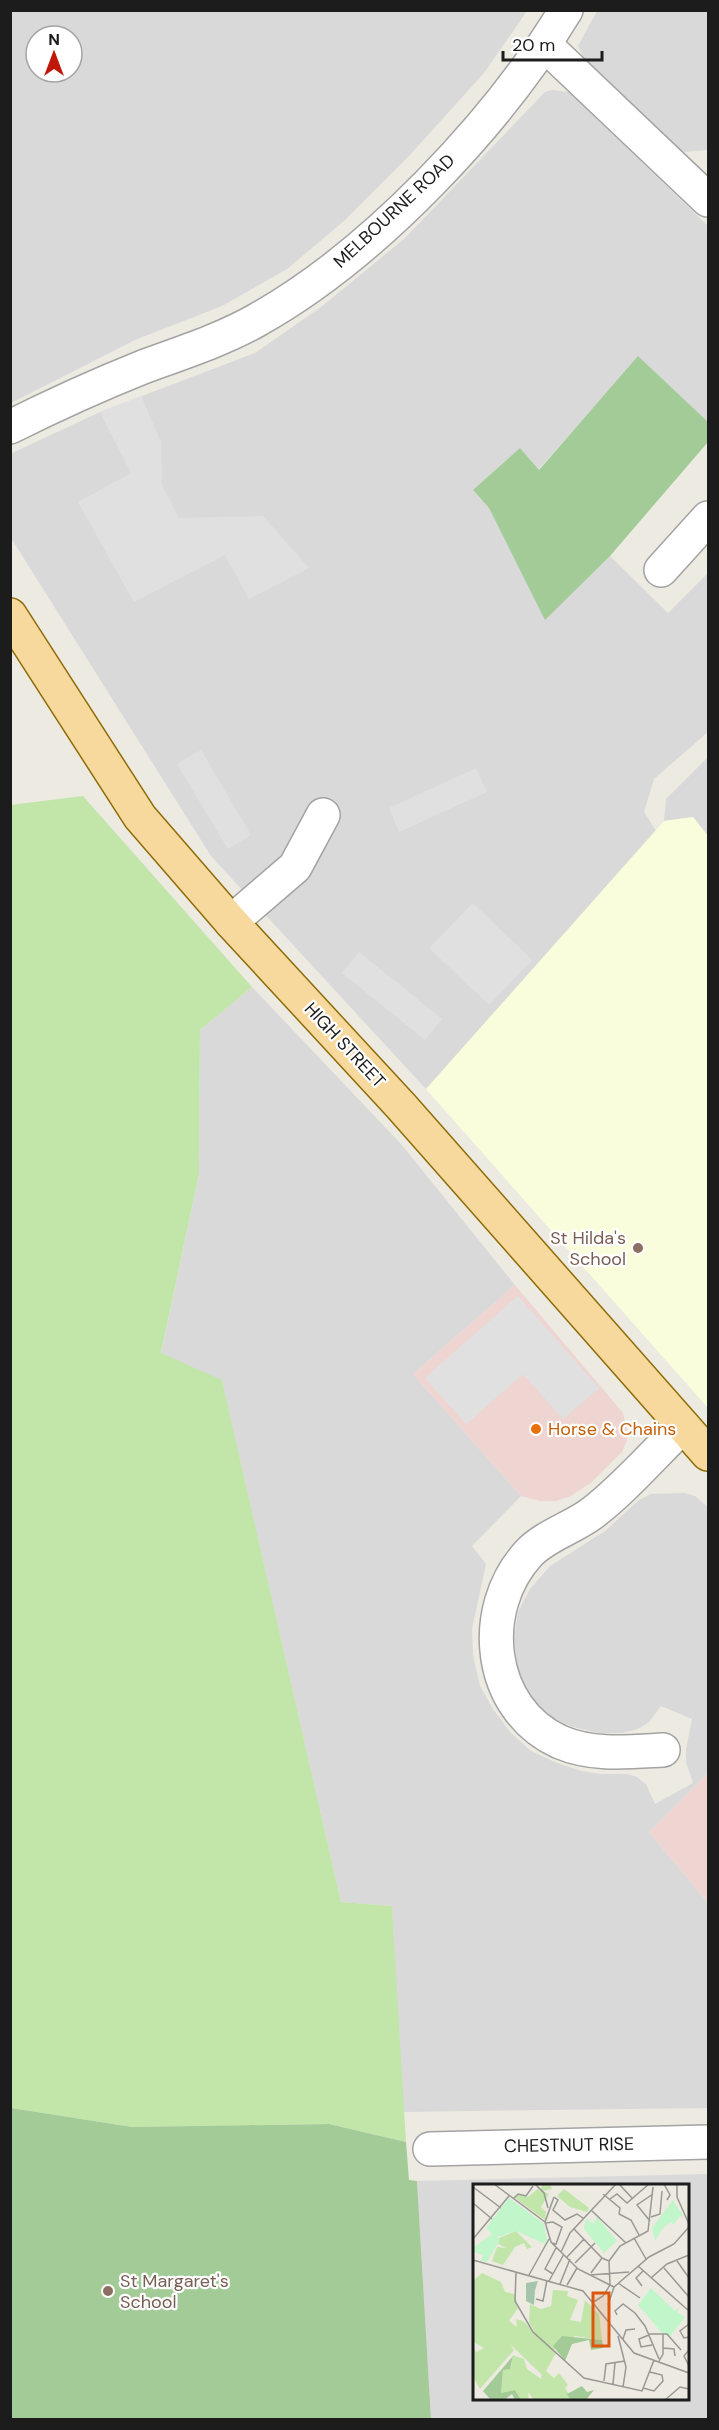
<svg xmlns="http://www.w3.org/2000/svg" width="719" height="2430" viewBox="0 0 719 2430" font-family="'DM Sans',sans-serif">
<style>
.residential{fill:#dad9d9;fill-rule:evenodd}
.commercial{fill:#eed5d2}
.education{fill:#fafddb}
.grass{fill:#c2e6a9}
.forest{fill:#a3cb98}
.parking{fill:#e0e0e0}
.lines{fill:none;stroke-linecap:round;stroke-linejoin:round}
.minor-casing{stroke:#a3a3a3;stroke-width:36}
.tertiary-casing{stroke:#a3a3a3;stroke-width:36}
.primary-casing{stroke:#8e6c06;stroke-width:36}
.minor{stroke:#fff;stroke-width:33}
.tertiary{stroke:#fff;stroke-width:33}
.primary{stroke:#f7d89d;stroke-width:33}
.education-dot{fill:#8d6e63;stroke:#fff;stroke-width:2}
.food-dot{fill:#e8710a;stroke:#fff;stroke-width:2}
.labels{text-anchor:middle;stroke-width:4.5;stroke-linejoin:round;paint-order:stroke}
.street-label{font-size:18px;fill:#1c1c1c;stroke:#fff}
.education-label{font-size:18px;fill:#785e54;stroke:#fff;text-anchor:end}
.food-label{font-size:18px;fill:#c56008;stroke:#fff;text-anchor:start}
.inset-road{fill:none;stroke:#999893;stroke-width:1.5}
.view{fill:#de560d;fill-opacity:0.15;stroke:#de560d;stroke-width:3}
.inset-edge{fill:none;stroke:#1c1c1c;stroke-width:3}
</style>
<rect width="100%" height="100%" fill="#edeae2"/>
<!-- residential -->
<path class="residential" d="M11 10H527V11L484 73 409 156 344 221 287 269 222 306 135 340 11 403ZM36 36H72V72H36Z
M597 11H708V150L684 152 586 63 578 46Z
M552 90 569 92 708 226V422L638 357 538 470 473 490 489 508 545 619 610 556 668 613 708 573V732L654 779 644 812 656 831 426 1089 211 856 11 538 10 454 100 412 255 353 321 307 404 239 545 92Z
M708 757V836L693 817 664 821 666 799Z
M252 987 401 1144 515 1285 413 1374 521 1496 472 1546 486 1564 472 1629 473 1655 480 1686 493 1709 511 1733 531 1751 557 1763 582 1771 601 1774H628L637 1777 646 1784 655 1804 693 1783 686 1762V1749L692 1719 661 1706 649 1722 638 1729 622 1733H598L570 1726 552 1717 527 1694 519 1678 514 1639 518 1612 530 1589 550 1566 605 1531 639 1500 651 1494 685 1493 695 1496 708 1507V1773L649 1832 708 1903V2108L402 2112 392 1906 341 1902 222 1381 161 1354 199 1174 200 1030Z
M708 2174V2419H431L417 2181ZM474 2186H688V2398H474Z"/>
<!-- commercial -->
<path class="commercial" d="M515 1285 623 1413 627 1430V1440L622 1452 592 1482 571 1496 556 1501H540L521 1496 413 1374Z
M708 1773V1903L649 1832Z"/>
<!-- education -->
<path class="education" d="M693 817 708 836V1408L426 1089 664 821Z"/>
<!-- grass -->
<path class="grass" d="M83 796 252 987 200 1030 199 1174 161 1353 222 1380 341 1902 392 1906 406 2142 329 2124 132 2127 11 2108 10 805Z"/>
<!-- forest -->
<path class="forest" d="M638 356 708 422V442L610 556 545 620 489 508 473 490 520 448 539 470Z
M11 2108 132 2127 329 2124 406 2142 409 2180 417 2181 431 2419H11Z"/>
<!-- parking -->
<path class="parking" d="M141 396 161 442 162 485 179 518 263 516 309 568 249 599 225 555 134 602 78 502 131 473 100 412Z
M201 750 251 835 228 849 177 764Z
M476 768 487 792 399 832 389 808Z
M473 903 532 960 489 1005 429 948Z
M359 952 442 1019 425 1040 342 973Z
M518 1296 599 1388 563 1419 523 1374 466 1424 425 1378Z"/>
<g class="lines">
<defs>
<path id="minor" d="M545 45 708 200
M661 570 708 518
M231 922 295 867 323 815
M663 1750C628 1752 593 1756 560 1742 487 1709 477 1609 529 1553 545 1536 572 1528 591 1514 622 1491 654 1454 683 1426
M430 2149 708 2142"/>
<path id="tertiary" d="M10 427C54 405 98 385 143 367 181 353 222 340 257 320 373 255 497 124 566 10"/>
<path id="primary" d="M10 615 140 817 231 922 401 1106 708 1454"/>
</defs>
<!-- minor casing -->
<use href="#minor" class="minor-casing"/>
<!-- tertiary casing -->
<use href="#tertiary" class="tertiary-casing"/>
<!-- primary casing -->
<use href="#primary" class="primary-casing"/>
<!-- minor -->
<use href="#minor" class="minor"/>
<!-- tertiary -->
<use href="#tertiary" class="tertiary"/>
<!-- primary -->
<use href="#primary" class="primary"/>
</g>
<!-- markers -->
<g class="education-dot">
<circle cx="638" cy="1248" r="6"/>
<circle cx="108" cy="2291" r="6"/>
</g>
<circle class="food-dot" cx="536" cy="1429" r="6"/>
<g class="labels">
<!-- street labels -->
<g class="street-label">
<text transform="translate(394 211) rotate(-43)" y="6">MELBOURNE ROAD</text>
<text transform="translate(345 1045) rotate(47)" y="6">HIGH STREET</text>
<text transform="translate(569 2145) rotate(-1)" y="6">CHESTNUT RISE</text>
</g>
<!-- education labels -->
<g class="education-label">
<text x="626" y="1244">St Hilda's<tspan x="626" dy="21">School</tspan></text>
<text x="120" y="2287" text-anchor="start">St Margaret's<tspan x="120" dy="21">School</tspan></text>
</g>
<!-- food labels -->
<g class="food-label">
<text x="548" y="1435">Horse &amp; Chains</text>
</g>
</g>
<!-- overview -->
<g transform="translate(473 2184)">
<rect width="216" height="216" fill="#edeae2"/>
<path d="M70 0H77L79 5 69 7 76 10 68 23 73 28 72 36 42 14 45 10 55 13 66 4V8ZM91 5 116 24 114 28 97 23 84 12ZM43 47 59 63 54 65 51 59 42 63 30 81 19 77 24 63 33 64 24 59 26 54ZM9 89 28 98 32 108 42 110 45 124 36 137 44 143 43 135 50 137 83 169 73 187 81 194 86 189 95 201 92 204 99 216H61L55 208 56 216H48L42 206 28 209 30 186 38 183 40 171 51 175 54 185 68 195 69 191 37 160 41 166 7 205 0 193V161L3 168 11 164 0 158V97ZM80 106 95 107 94 112 105 116 97 136 108 138 112 116 126 130 129 156 102 152 81 166 64 152 56 138 57 120 68 125 78 122Z" fill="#c2e6a9"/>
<path d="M89 152 129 156 130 164 118 166 116 156 99 160 92 177 80 162ZM40 172 37 185 30 186 28 209 42 206 48 216H42L39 210 31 216H18L10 207ZM109 202 114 208 121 206 113 216 97 215 94 210Z" fill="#a3cb98"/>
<path d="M65 97 62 106 61 121 53 117V99Z" fill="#a4c5ac"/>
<path d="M36 14 71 40 74 56 72 60 43 47 24 53 27 56 14 78 8 77 10 71 0 68V64L19 50 13 44ZM200 16 211 33 207 32 200 41 198 38 190 44 182 57 179 44ZM124 33 144 57 131 69 111 45 113 34 120 40ZM178 104 202 127 207 123 204 128 212 133 197 152 189 149 165 121Z" fill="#c0f6c9"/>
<path class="inset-road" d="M21 0 72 38M62 0 71 9 75 24M146 0 159 14M191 0 197 11 194 16M204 0V13L216 40M0 3 28 24M130 10 147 24 146 30M81 13 72 38 78 58 105 85 141 103M81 13 85 16 80 26 92 36 104 30 110 34M40 15 45 10 53 12 60 2M137 15 144 10 154 19 176 0M0 19 19 35M119 27 153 59M146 30 158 36 166 51M178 33 187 30 189 7M177 37 164 21 180 10M72 39 80 38 89 43 83 60 79 59M101 45 129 74 136 77 137 101 130 112 119 119M161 54 173 75M0 55 36 12M88 68 97 49 143 0M94 73 111 55M0 76 110 107 161 169 216 189M136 77 147 62 175 47 180 3M204 77 216 94M102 79 122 59M165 82 216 127M191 84 216 113M43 88 42 117 60 148 111 194 169 207 181 176M118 89 129 74M80 90 72 85 83 64M56 91 76 55M117 91 156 88M178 94 194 80 216 71M76 97 91 70M145 99 167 114M87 100 97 75M94 101 104 84M169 102 163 94 170 87M141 103 176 73 201 60 216 43M63 115 70 117 74 96M135 121 141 103M144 131 142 127 150 120 162 129 172 142 186 175M216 140 207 147 211 154 216 153M176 150H194L208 166M176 151 166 155 168 163 179 161M145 152 153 183 150 203M150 155 153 146 162 145M190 164 201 165 202 172M216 166 211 172 216 182M186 177 190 170V150M131 197 133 180 152 177M140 200 142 179M170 204 181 207 190 197 189 191 177 188M192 216 207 203 216 205"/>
<path class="view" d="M120 109H136V162H120Z"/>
<rect width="216" height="216" class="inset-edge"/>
</g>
<!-- border -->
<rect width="719" height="2430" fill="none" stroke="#1c1c1c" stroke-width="24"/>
<!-- north arrow -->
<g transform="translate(54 54)"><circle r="28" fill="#ffffff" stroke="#a4a4a4" stroke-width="1.5"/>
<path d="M0-4.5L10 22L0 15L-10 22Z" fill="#bf1809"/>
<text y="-9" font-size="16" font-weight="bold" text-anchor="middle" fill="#1c1c1c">N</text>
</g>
<!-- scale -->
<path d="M503 51v9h99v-9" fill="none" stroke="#1c1c1c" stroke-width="3"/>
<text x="512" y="51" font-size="18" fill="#1c1c1c" stroke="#ffffff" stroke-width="4.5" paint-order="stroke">20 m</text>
</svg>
